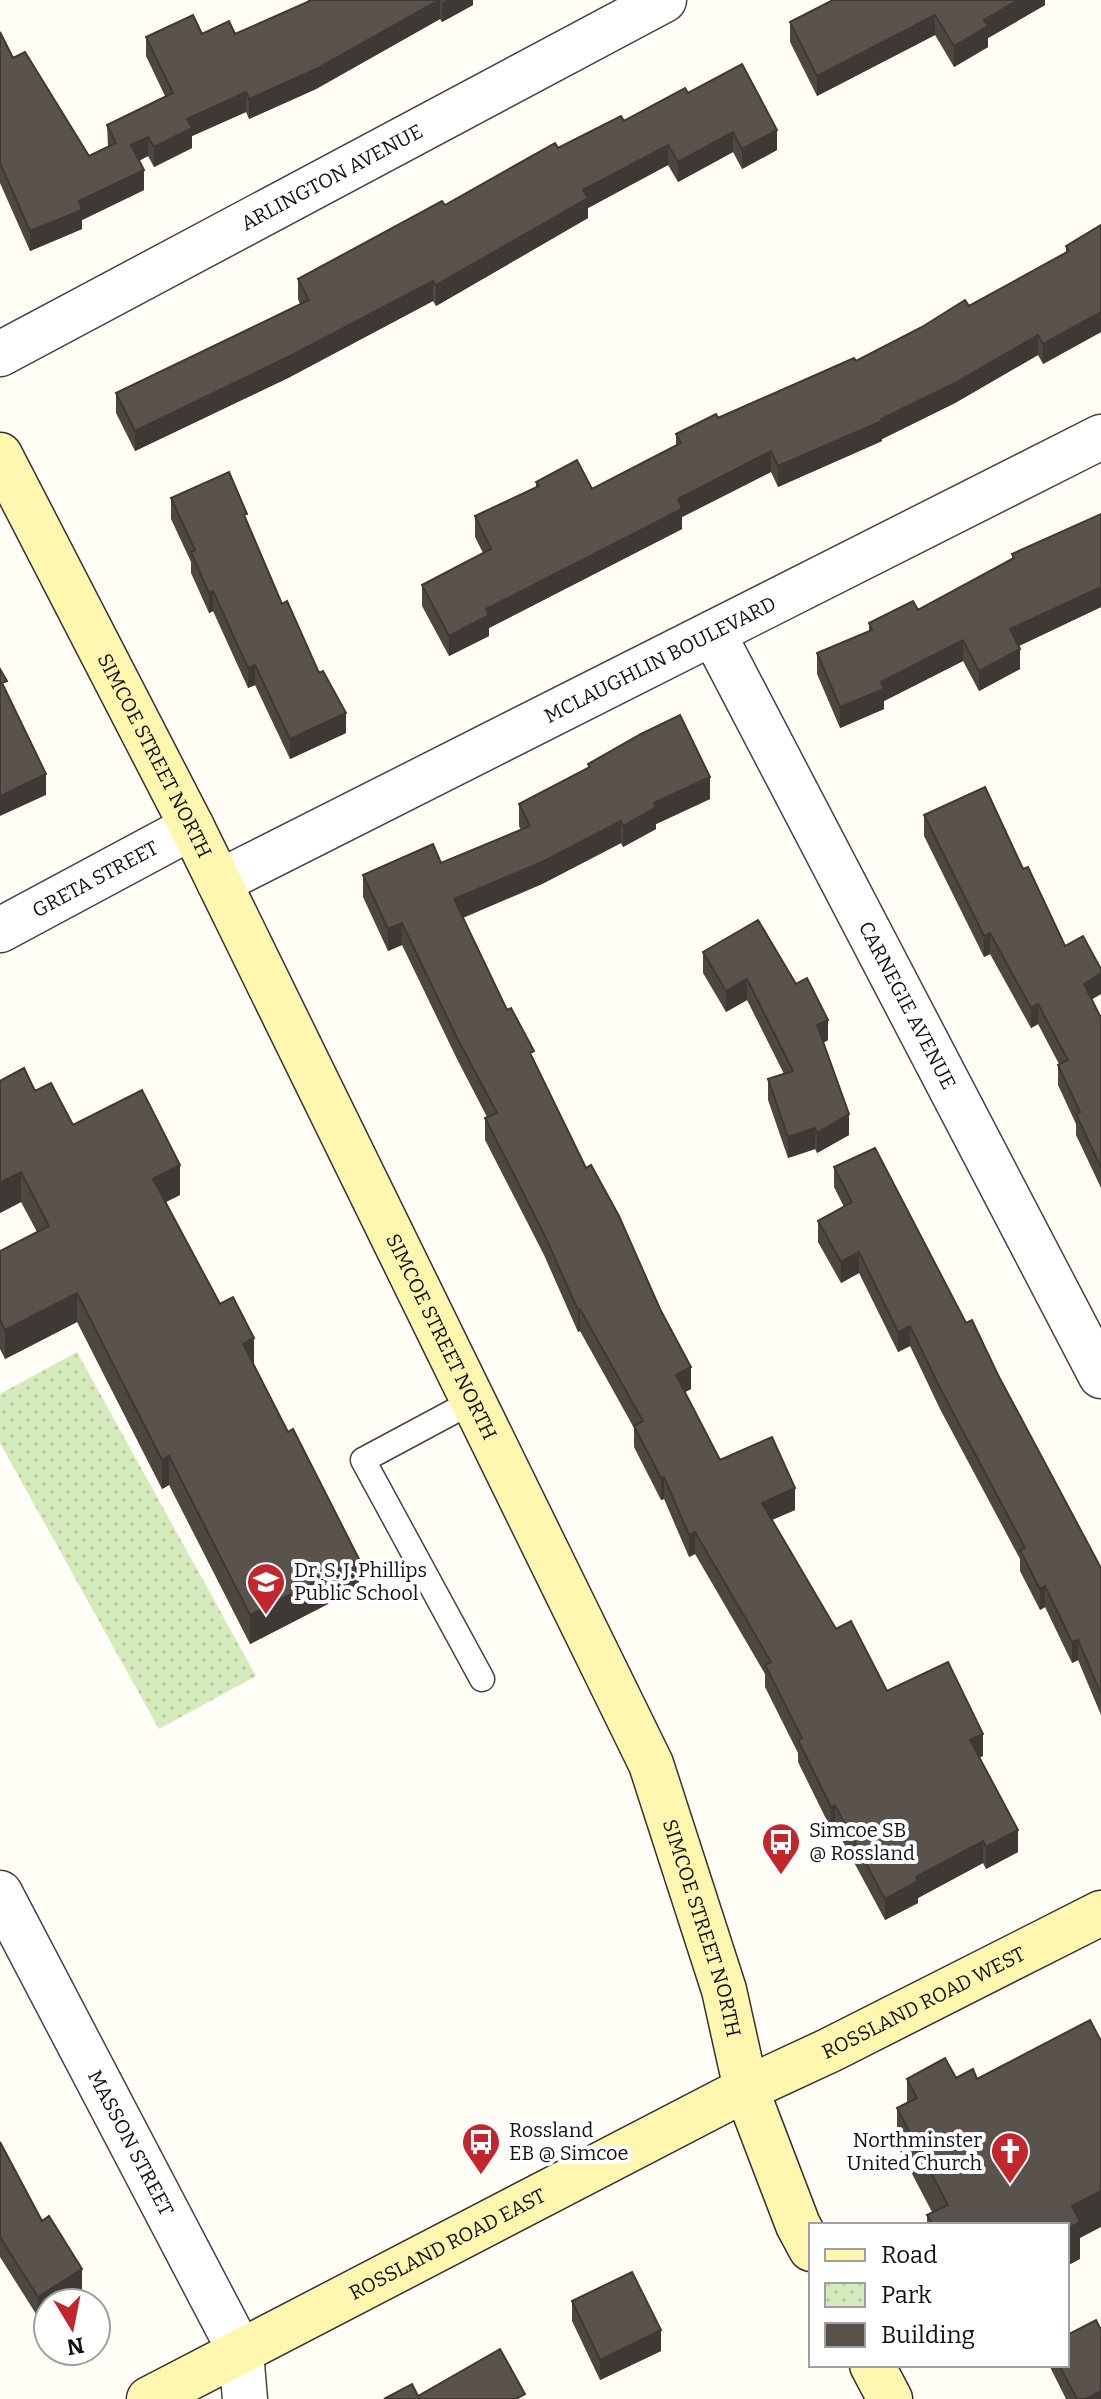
<svg xmlns="http://www.w3.org/2000/svg" width="1101" height="2399" viewBox="0 0 1101 2399" font-family="Bitter,serif">
<style>
.park{fill:url(#park-dots)}
.lines{fill:none;stroke-linecap:round;stroke-linejoin:round}
.lane-casing{stroke:#444;stroke-width:27}
.street-casing{stroke:#444;stroke-width:47}
.secondary-casing{stroke:#333;stroke-width:47}
.lane{stroke:#fff;stroke-width:24}
.street{stroke:#fff;stroke-width:44}
.secondary{stroke:#fff6b0;stroke-width:44}
.wall{fill:#4d4742}
.shaded-wall{fill:#3f3936}
.building{fill:#5a524d;stroke:#3f3936;stroke-width:2}
.labels{text-anchor:middle;stroke-width:8;stroke-linejoin:round;paint-order:stroke}
.street-label{font-size:20px;fill:#111;stroke:#fff}
.poi-label{font-size:20px;fill:#111;stroke:#fff;text-anchor:start}
</style>
<defs>
<pattern id="park-dots" width="8" height="8" patternUnits="userSpaceOnUse" patternTransform="scale(2)"><rect width="8" height="8" fill="#d5ebbd"/><path d="M2 2h.1M6 6h.1" fill="none" stroke="#b6c8a1" stroke-width="1.8" stroke-linecap="round"/></pattern>
</defs>
<rect width="100%" height="100%" fill="#fffdf5"/>
<!-- park -->
<path class="park" d="M77 1352 256 1676 159 1729 0 1443V1394Z"/>
<g class="lines">
<defs>
<path id="lane" d="M475 1400 363 1460 482 1679"/>
<g id="street">
<path id="s1" d="M0 354 664 0"/>
<path id="s2" d="M713 633 1101 1376"/>
<path id="s3" d="M219 882 1101 437"/>
<path id="s4" d="M0 930 192 827"/>
<path id="s5" d="M0 1893 241 2353 245 2399"/>
</g>
<g id="secondary">
<path id="s6" d="M0 455 192 827 651 1764 724 1990 746 2089 798 2225 811 2249"/>
<path d="M872 2365 890 2399"/>
<path id="s7" d="M149 2399 746 2089 830 2050 1101 1913"/>
</g>
</defs>
<!-- lane casing -->
<use href="#lane" class="lane-casing"/>
<!-- street casing -->
<use href="#street" class="street-casing"/>
<!-- secondary casing -->
<use href="#secondary" class="secondary-casing"/>
<!-- lane -->
<use href="#lane" class="lane"/>
<!-- street -->
<use href="#street" class="street"/>
<!-- secondary -->
<use href="#secondary" class="secondary"/>
</g>
<!-- wall -->
<path class="wall" d="M308 0H473V5L442 22 440 19 316 89 249 119 246 112 192 136V148L154 167 148 156 139 161 144 190 82 220V229L30 251 0 183V32L13 58 89 156 108 147 107 125 165 96 146 56V37L235 34 308 2Z
M1045 0V5L988 38V47L954 67 935 35 817 96 790 42V22Z
M688 93 777 150 742 169 733 152 678 182 668 165 588 208V218L436 306 433 301 288 378 135 451 116 413V393L300 304 298 299V279L558 148Z
M1101 225V332L1043 364 1038 355 955 403 882 439V441L778 487 771 472 682 517V529L489 628V636L449 656 422 606V585L483 553 475 537V516L536 487V482L592 489 676 446V434L856 361 969 306 1066 252V246Z
M171 498 247 524 282 604 346 733 290 759 255 685 248 688 213 611 209 613 191 573V562L171 519Z
M1101 514V607L1019 646 1020 669 979 691 963 661 884 701V709L840 728 817 674V653L869 632V623L918 610 1012 559V554Z
M588 764 710 799 656 824V829L623 847 621 843 542 884 463 918 691 1389 685 1392 720 1460 795 1510 772 1520 836 1629 887 1691 983 1756 980 1757 1018 1852 986 1869 983 1863 918 1898V1903L885 1920 835 1827 831 1829 798 1762V1753L765 1687V1674L695 1554 689 1557 664 1499 661 1500 634 1447V1428L580 1331 578 1332 544 1255 485 1140V1118L487 1117 457 1059 402 945 388 951 363 897V875L441 863 521 830 519 826V804L588 768Z
M924 815 1023 869 1065 946 1101 994 1092 999 1101 1018V1188L1076 1135V1124L1058 1085V1065L1059 1064 1038 1024 1031 1028 990 954 984 957 924 836Z
M758 920 828 1040 823 1043 849 1135 817 1153 815 1149 788 1158 768 1100V1079L784 1074 747 1000 726 1012 703 973V952Z
M0 1081 35 1091 73 1125 180 1195 166 1202 220 1304 254 1364 359 1588 250 1644 169 1485 162 1489 77 1322 5 1359 0 1349V1251L37 1232 21 1202 0 1213Z
M834 1167 966 1323 998 1375 1101 1568V1715L1078 1660 1072 1663 1045 1607 1040 1610 1020 1571V1559L940 1409 910 1346 898 1352 859 1273 841 1283 818 1242V1221L844 1207 834 1187Z
M907 2079H977L1080 2238V2259L1067 2225H927V2215L932 2212 897 2145V2108L907 2103Z
M0 2142 42 2221 82 2289 38 2317 0 2257Z
M572 2301 661 2351 600 2380 572 2321Z
M1049 2365H1067L1101 2399H1066Z"/>
<!-- shaded-wall -->
<path class="shaded-wall" d="M440 0V19L316 89 249 119V99Z
M447 0H473V5L442 22V3Z
M1018 0H1045V5L988 38V47L954 67V46L984 20Z
M935 15V35L817 96V76Z
M246 92V112L192 136V148L154 167V147L187 119Z
M777 130V150L742 169V149Z
M733 132V152L678 182V162Z
M148 137V156L131 164V145Z
M668 145V165L588 208V218L436 306V285L583 190Z
M144 170V190L82 220V229L30 251V231L79 201Z
M433 281V301L288 378 135 451V431Z
M1101 312V332L1043 364V344Z
M1038 335V355L955 403 882 439V441L778 487V466L881 419Z
M771 451V472L682 517V529L489 628V636L449 656V636L486 609 678 499Z
M1101 587V607L1010 650V629Z
M213 591V611L209 613V593Z
M963 640V661L884 701V709L840 728V707L881 682Z
M1020 649V669L979 691V671Z
M255 665V685L248 688V668Z
M346 713V733L290 759V739Z
M46 774V795L0 816V796Z
M710 777V799L656 824V829L623 847V826L654 803Z
M621 821V843L542 884 454 921V899Z
M402 923V945L388 951V929Z
M990 933V954L984 957V936Z
M1101 973V994L1084 1004V984Z
M747 979V1000L726 1012V991Z
M1038 1004V1024L1031 1028V1008Z
M828 1020V1040L817 1046V1025Z
M849 1114V1135L817 1153V1133Z
M815 1128V1149L788 1158V1137Z
M180 1165V1195L153 1208V1179Z
M21 1172V1202L0 1213V1183Z
M859 1252V1273L841 1283V1262Z
M77 1293V1322L5 1359V1330Z
M580 1309V1331L578 1332V1310Z
M910 1326V1346L898 1352V1332Z
M254 1338V1367L243 1344Z
M691 1367V1389L676 1397V1375Z
M169 1456V1485L162 1489V1460Z
M664 1477V1499L661 1500V1478Z
M795 1488V1510L762 1524V1503Z
M695 1532V1554L689 1557V1535Z
M359 1559V1588L250 1644V1615Z
M1045 1586V1607L1040 1610V1589Z
M1078 1640V1660L1072 1663V1642Z
M983 1734V1756L970 1762V1740Z
M835 1805V1827L831 1829V1807Z
M1018 1830V1852L986 1869V1847Z
M983 1841V1863L918 1898V1903L885 1920V1899L916 1877Z
M1101 2191V2227L1080 2238V2259L1067 2266V2229L1072 2206Z
M82 2269V2289L61 2303H48V2311L38 2317V2297Z
M661 2330V2351L600 2380V2360Z
M1101 2391V2399H1086Z"/>
<!-- building -->
<path class="building" d="M312 0H439L316 69 249 99 246 92 187 119 192 128 154 147 148 137 131 145 144 170 79 201 82 210 30 231 0 163V32L13 58 25 52 89 156 116 143 107 125 173 93 146 37 193 15 202 34 229 21 235 34Z
M833 0H1018L984 20 988 26 954 46 935 15 817 76 790 22Z
M742 64 777 130 742 149 733 132 678 162 668 145 583 190 588 198 436 285 433 281 288 357 135 431 116 393 309 300 298 279 442 201 445 205 555 143 558 148 621 116 624 121 685 88 688 93Z
M1101 225V312L1043 344 1038 335 955 383 881 419 882 421 778 466 771 451 678 499 682 509 486 609 489 615 449 636 422 585 491 549 475 516 539 486 536 482 577 460 592 489 681 443 676 434 716 414 718 418 854 358 856 361 922 327 965 300 969 306 1069 251 1066 246Z
M229 472 247 514 244 515 282 604 287 601 319 673 323 671 346 713 290 739 255 665 248 668 213 591 209 593 191 552 195 550 171 498Z
M1101 514V587L1010 629 1020 649 979 671 963 640 881 682 884 689 840 707 817 653 872 630 869 623 913 601 918 610 1014 558 1012 554Z
M0 669 7 681 2 683 46 774 0 796Z
M680 715 710 777 654 803 656 807 623 826 621 821 542 862 454 899 507 1010 511 1008 534 1051 530 1053 586 1168 591 1165 619 1216 660 1309 691 1367 676 1375 720 1460 772 1437 795 1488 762 1503 836 1629 851 1621 887 1691 948 1662 983 1734 970 1740 1018 1830 986 1847 983 1841 916 1877 918 1881 885 1899 835 1805 831 1807 798 1740 802 1738 765 1665 771 1662 695 1532 689 1535 664 1477 661 1478 634 1426 643 1421 580 1309 578 1310 544 1234 485 1118 497 1113 457 1038 402 923 388 929 363 875 433 844 441 863 530 826 519 804 590 767 588 764 641 734Z
M985 787 1023 869 1028 867 1065 946 1083 936 1101 969V973L1084 984 1101 1018V1168L1076 1114 1080 1112 1058 1065 1068 1060 1038 1004 1031 1008 990 933 984 936 924 815Z
M758 920 796 984 807 978 828 1020 817 1025 849 1114 817 1133 815 1128 788 1137 768 1079 793 1071 747 979 726 991 703 952Z
M24 1068 35 1091 51 1083 73 1125 142 1090 180 1165 153 1179 220 1304 233 1297 254 1338 243 1344 288 1432 293 1429 359 1559 250 1615 169 1456 162 1460 77 1293 5 1330 0 1320V1251L49 1226 21 1172 0 1183V1081Z
M875 1148 966 1323 972 1320 998 1375 1101 1568V1694L1078 1640 1072 1642 1045 1586 1040 1589 1020 1550 1025 1548 940 1388 910 1326 898 1332 859 1252 841 1262 818 1221 852 1202 834 1167Z
M1090 2020 1101 2041V2191L1072 2206 1080 2222 1067 2229V2225H933L927 2215 948 2205 897 2108 917 2098 907 2079 945 2058 956 2078 973 2069 977 2079Z
M0 2142 42 2221 49 2216 82 2269 38 2297 0 2237Z
M632 2272 661 2330 600 2360 572 2301Z
M1096 2320 1101 2330V2391L1086 2399H1077L1059 2365H1067V2335Z
M500 2349 525 2394 516 2399H384L412 2384 418 2396Z"/>
<!-- icons -->
<defs>
<symbol id="school-pin" viewBox="-11 -11 22 30"><path d="M0 17L-7.5 6A9.5 9.5 0 1 1 7.5 6Z" fill="#c4262e" stroke="#fff"/><path d="M0-5L7-2L0 1L-7-2ZM-4 1L0 2.5L4 1V4Q0 6-4 4Z" fill="#fff"/></symbol>
<symbol id="bus-pin" viewBox="-11 -11 22 30"><path d="M0 17L-7.5 6A9.5 9.5 0 1 1 7.5 6Z" fill="#c4262e" stroke="#fff"/><path d="M-5-6H5V4H4V6H2V4H-2V6H-4V4H-5ZM-3.5-4V0h7V-4ZM-3.5 1.2v1.5H-2V1.2ZM2 1.2v1.5H3.5V1.2Z" fill="#fff"/></symbol>
<symbol id="church-pin" viewBox="-11 -11 22 30"><path d="M0 17L-7.5 6A9.5 9.5 0 1 1 7.5 6Z" fill="#c4262e" stroke="#fff"/><path d="M-1.2-6h2.4v3.5h3.3v2.4h-3.3V6h-2.4V-.1h-3.3v-2.4h3.3Z" fill="#fff"/></symbol>
</defs>
<g fill-rule="evenodd">
<use href="#school-pin" x="244" y="1560" width="44" height="60"/>
<use href="#bus-pin" x="759" y="1820" width="44" height="60"/>
<use href="#bus-pin" x="459" y="2120" width="44" height="60"/>
<use href="#church-pin" x="988" y="2129" width="44" height="60"/>
</g>
<g class="labels">
<!-- street labels -->
<g class="street-label">
<text dy="7" stroke="none"><textPath href="#s1" startOffset="376">ARLINGTON AVENUE</textPath></text>
<text dy="7" stroke="none"><textPath href="#s3" startOffset="494">MCLAUGHLIN BOULEVARD</textPath></text>
<text dy="7" stroke="none"><textPath href="#s6" startOffset="338">SIMCOE STREET NORTH</textPath></text>
<text dy="7" stroke="none"><textPath href="#s4" startOffset="108">GRETA STREET</textPath></text>
<text dy="7" stroke="none"><textPath href="#s2" startOffset="420">CARNEGIE AVENUE</textPath></text>
<text dy="7" stroke="none"><textPath href="#s6" startOffset="986">SIMCOE STREET NORTH</textPath></text>
<text dy="7" stroke="none"><textPath href="#s6" startOffset="1634">SIMCOE STREET NORTH</textPath></text>
<text dy="7" stroke="none"><textPath href="#s7" startOffset="870">ROSSLAND ROAD WEST</textPath></text>
<text dy="7" stroke="none"><textPath href="#s5" startOffset="282">MASSON STREET</textPath></text>
<text dy="7" stroke="none"><textPath href="#s7" startOffset="336">ROSSLAND ROAD EAST</textPath></text>
</g>
<!-- poi labels -->
<g class="poi-label">
<text x="294" y="1577">Dr. S. J. Phillips<tspan x="294" dy="23">Public School</tspan></text>
<text x="809" y="1837">Simcoe SB<tspan x="809" dy="23">@ Rossland</tspan></text>
<text x="509" y="2137">Rossland<tspan x="509" dy="23">EB @ Simcoe</tspan></text>
<text x="982" y="2147" text-anchor="end">Northminster<tspan x="982" dy="23">United Church</tspan></text>
</g>
</g>
<!-- legend -->
<rect x="809" y="2223" width="260" height="144" fill="#ffffff" stroke="#a0a0a0" stroke-width="2"/>
<rect x="825" y="2249" width="40" height="12" fill="#fff6b0" stroke="#a0a0a0" stroke-width="2"/>
<text x="881" y="2263" font-size="24" fill="#111111">Road</text>
<rect x="825" y="2283" width="40" height="24" fill="url(#park-dots)" stroke="#a0a0a0" stroke-width="2"/>
<text x="881" y="2303" font-size="24" fill="#111111">Park</text>
<rect x="825" y="2323" width="40" height="24" fill="#5a524d" stroke="#a0a0a0" stroke-width="2"/>
<text x="881" y="2343" font-size="24" fill="#111111">Building</text>
<!-- north arrow -->
<g transform="translate(72 2327) rotate(170)"><circle r="38" fill="#ffffff" stroke="#a0a0a0" stroke-width="2"/>
<path d="M0-6L14 30L0 20L-14 30Z" fill="#c4262e"/>
<text y="-12" font-size="22" font-weight="bold" text-anchor="middle" fill="#111111">N</text>
</g>
</svg>
